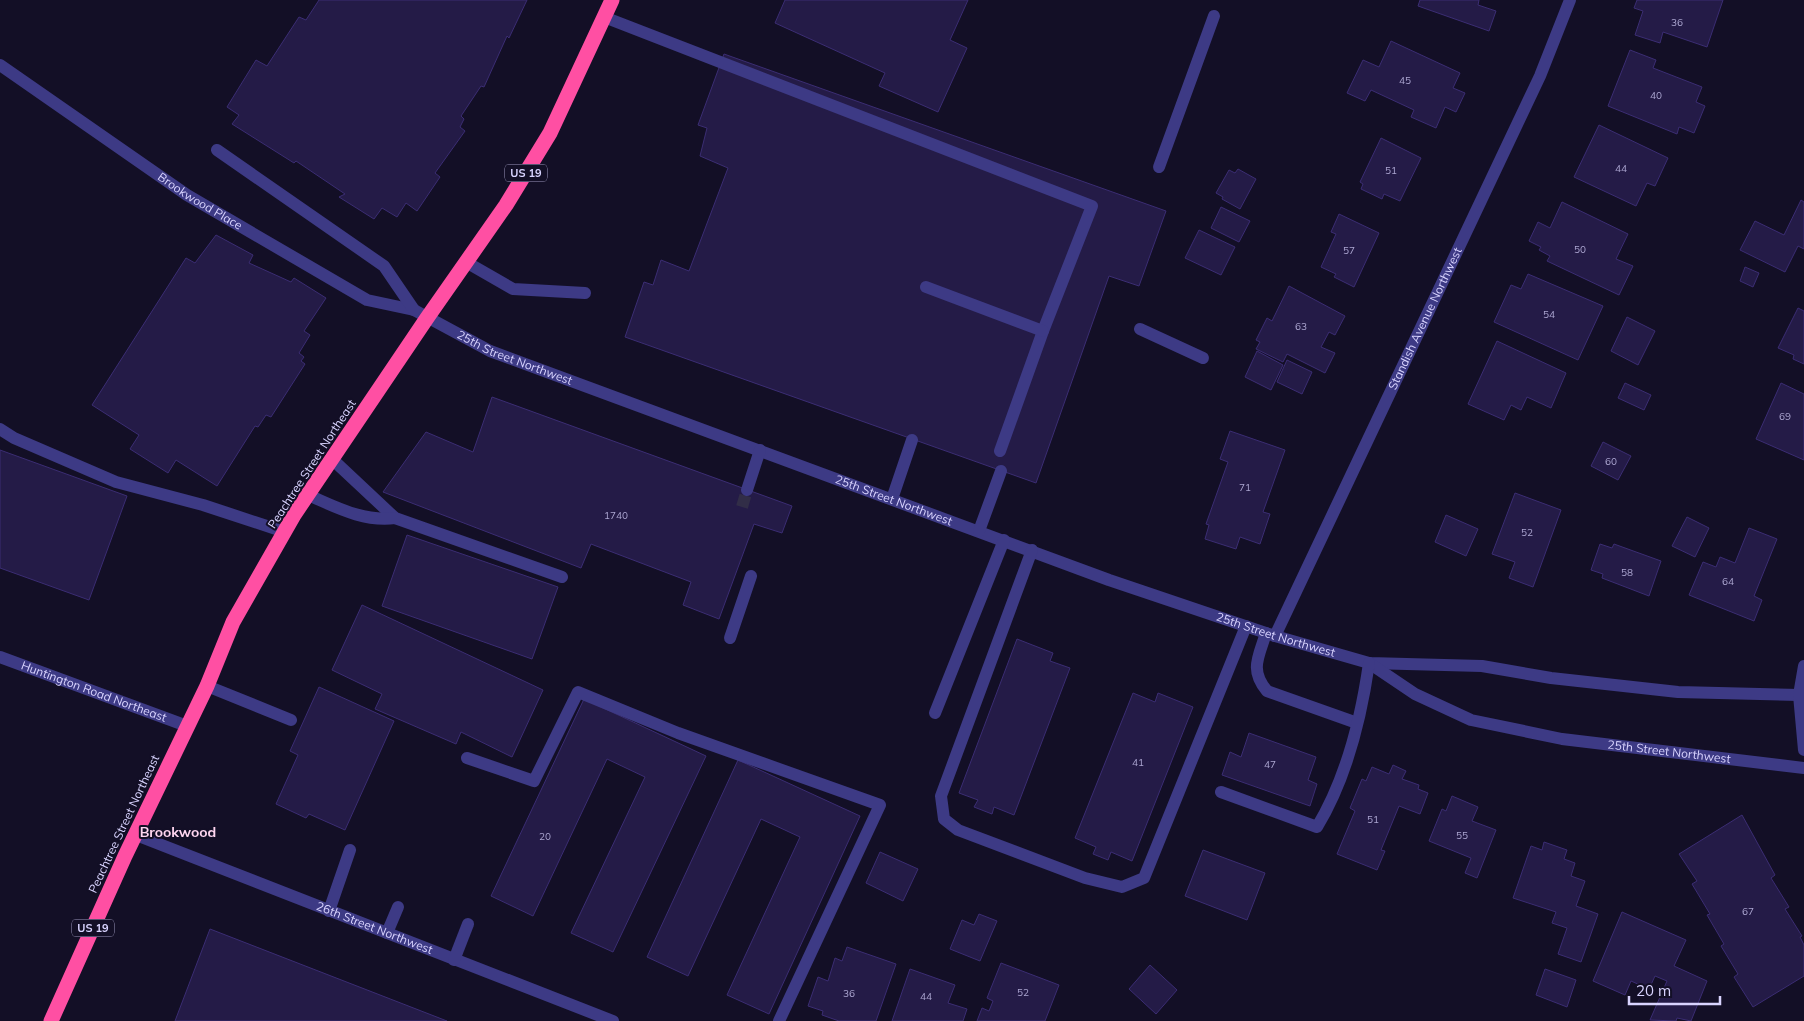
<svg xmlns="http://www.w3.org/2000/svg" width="1804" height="1021" viewBox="0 0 1804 1021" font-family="Mulish,sans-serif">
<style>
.building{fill:#241b47;stroke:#3b2d73}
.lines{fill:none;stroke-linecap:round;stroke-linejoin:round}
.minor-tunnel{stroke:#312d47;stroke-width:12;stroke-dasharray:12 6;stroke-linecap:butt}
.minor{stroke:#3d3a85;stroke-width:12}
.highway{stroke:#ff4fa3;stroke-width:15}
.labels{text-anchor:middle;stroke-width:4;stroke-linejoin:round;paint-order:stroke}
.number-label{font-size:10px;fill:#aca6d1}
.shield{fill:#130f26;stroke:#9e99be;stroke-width:1}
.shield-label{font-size:11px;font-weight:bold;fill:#d9d4ff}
.street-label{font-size:12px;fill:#d9d4ff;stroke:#130f26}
.neighbourhood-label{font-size:14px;font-weight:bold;fill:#ffd6f0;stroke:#130f26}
</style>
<rect width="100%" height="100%" fill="#130f26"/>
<!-- building -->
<path class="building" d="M319 0H527L509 38 507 36 484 87 481 86 461 116 464 119 460 127 465 131 435 173 440 177 417 211 406 203 397 217 382 208 374 219 339 197 345 194 296 161 294 163 232 124 239 115 227 107 256 60 267 66 299 17 306 20Z
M785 0H968L950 40 967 48 938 112 879 86 885 73 775 23Z
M1420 0H1479L1478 5 1496 11 1489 31 1418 6Z
M1637 0H1723L1707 47 1663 32 1660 43 1635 35 1643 11 1634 8Z
M1391 41 1460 73 1453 88 1465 93 1456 112 1445 107 1436 128 1411 117 1414 110 1371 90 1365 101 1347 93 1363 60 1379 67Z
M1630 50 1656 60 1653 68 1702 87 1696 102 1705 106 1694 133 1679 127 1677 134 1608 106Z
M724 54 1166 211 1139 286 1109 276 1036 483 625 337 644 282 653 285 661 260 689 271 728 168 700 156 707 128 698 125Z
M1599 125 1668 158 1655 186 1647 183 1636 206 1574 177Z
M1381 138 1421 158 1400 201 1384 194 1382 199 1361 189 1363 184 1360 182Z
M1238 169 1256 179 1240 209 1222 199 1223 197 1216 193 1229 170 1235 173Z
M1801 200 1804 202V249L1798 246 1785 272 1740 250 1755 221 1784 235Z
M1562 202 1628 234 1616 259 1633 266 1619 295 1547 261 1550 256 1539 250 1541 247 1529 241 1538 222 1550 228Z
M1221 207 1250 221 1239 242 1211 228Z
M1339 214 1379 233 1354 287 1334 277 1336 274 1321 267 1336 234 1331 232Z
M1199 230 1235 247 1221 275 1185 258Z
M216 235 253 255 249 263 291 282 294 278 326 298 304 331 310 335 299 353 304 357 301 361 305 364 271 417 266 415 258 427 255 426 217 486 176 460 168 473 130 449 139 435 92 405 186 258 195 263Z
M1745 267 1759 273 1753 287 1740 281Z
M1528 274 1603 306 1578 360 1494 322 1511 285 1521 289Z
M1289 286 1345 316 1335 335 1329 332 1321 347 1335 353 1325 373 1287 354 1283 362 1256 349 1260 342 1256 340 1267 318 1272 321Z
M1798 308 1804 311V364L1793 359 1794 355 1778 348Z
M1627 317 1655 331 1638 365 1611 351Z
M1497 341 1566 373 1551 408 1527 397 1521 410 1511 405 1504 420 1468 404Z
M1257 351 1283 365 1271 390 1245 377Z
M1287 360 1312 372 1302 394 1277 382Z
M1625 383 1651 395 1644 410 1618 398Z
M1781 383 1804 394V460L1756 439Z
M492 397 792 506 782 533 754 524 719 619 683 605 691 582 591 544 581 568 383 492 426 432 473 452Z
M1230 431 1285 450 1263 512 1270 514 1260 544 1240 537 1236 549 1205 539 1209 525 1206 524 1228 462 1220 459Z
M1603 442 1631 456 1618 480 1591 466Z
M0 450 127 496 89 600 0 568Z
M1515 493 1561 510 1533 587 1509 578 1515 562 1492 554Z
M1446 515 1478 529 1466 556 1435 542Z
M1687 517 1709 528 1695 557 1672 546Z
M1749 528 1777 539 1754 596 1762 600 1754 621 1689 595 1703 562 1716 567 1720 557 1735 563Z
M407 535 558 587 532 659 382 606Z
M1600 544 1612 548 1614 544 1661 561 1649 596 1602 578 1603 574 1591 570Z
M362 605 543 690 512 757 461 732 456 744 375 709 382 694 332 670Z
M1017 639 1053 653 1050 661 1070 668 1014 815 994 807 992 814 974 807 978 800 959 793Z
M319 687 394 721 345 830 309 814 306 818 276 804 298 755 290 751Z
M1133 693 1155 702 1158 693 1193 707 1132 861 1111 852 1108 860 1093 854 1096 847 1075 838Z
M584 699 706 756 613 952 571 933 645 777 607 759 533 916 491 896Z
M1249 733 1316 757 1308 780 1317 784 1310 806 1222 775 1230 752 1241 757Z
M738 760 860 816 769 1014 727 995 800 837 761 819 688 976 647 957Z
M1393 765 1406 771 1402 779 1419 785 1418 789 1428 793 1420 814 1399 806 1381 850 1385 851 1377 870 1337 854 1355 811 1350 808 1362 779 1366 781 1372 767 1389 774Z
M1452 796 1478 807 1472 821 1496 830 1477 878 1465 873 1471 858 1429 841 1442 809 1446 811Z
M1742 815 1775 875 1771 878 1789 907 1785 909 1802 936 1800 937 1804 945V976L1753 1007 1734 977 1738 974 1721 946 1724 944 1707 915 1710 914 1692 884 1697 881 1679 854Z
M1544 842 1567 850 1564 859 1575 863 1571 876 1585 881 1576 906 1598 914 1581 962 1558 954 1567 928 1552 923 1556 912 1513 898 1531 846 1542 850Z
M1203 850 1265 873 1247 920 1185 896Z
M880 852 918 869 903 901 866 883Z
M1622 912 1686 940 1674 966 1707 981 1691 1021 1677 1018 1676 1021 1650 1020 1667 981 1655 976 1649 989 1631 981 1625 995 1593 981Z
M979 914 997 921 980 961 950 949 962 920 974 925Z
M210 929 447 1021H175Z
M847 947 896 964 876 1021H839L822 1015 823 1011 808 1006 818 977 828 981 835 958 842 961Z
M1001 963 1059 985 1045 1021H977L982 1008 989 1011 993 1001 987 998Z
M1150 965 1177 990 1156 1014 1129 989Z
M910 969 955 985 948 1003 967 1009 963 1021H892Z
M1545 969 1576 980 1567 1007 1536 995Z"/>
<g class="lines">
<!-- minor-tunnel -->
<path class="minor-tunnel" d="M742 507 747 490"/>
<!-- minor -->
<g class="minor">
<path d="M604 17 1092 206 1043 331 1000 451"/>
<path id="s1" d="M0 65 187 195 367 300 414 310 490 351 1109 580 1275 636 1369 663 1482 666 1551 678 1678 692 1799 695"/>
<path d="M217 150 384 266 414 310"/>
<path d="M1159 167 1214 16"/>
<path d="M466 262 513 289 585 293"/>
<path d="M926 287 1043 331"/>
<path d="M1140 329 1203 358"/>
<path d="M0 429 14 438 116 482 203 505 285 532"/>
<path d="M332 459 395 518 562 577"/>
<path d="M747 490 760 450"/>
<path d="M308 495C336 507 363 522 395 518"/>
<path d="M892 499 912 440"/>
<path d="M979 531 1001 471"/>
<path d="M1032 550 941 796 944 819 958 830 1085 878 1122 887 1144 878 1246 626"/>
<path d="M1266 633C1259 656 1249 670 1267 691L1357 723"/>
<path id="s2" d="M1275 636 1540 76 1570 0"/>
<path d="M730 638 751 576"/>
<path id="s3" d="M0 657 187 726"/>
<path id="s4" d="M1369 663 1415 694 1471 720 1562 739 1804 768"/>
<path d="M1804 666 1799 695 1804 750"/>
<path d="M207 686 291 720"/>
<path d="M935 713 1004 540"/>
<path d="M467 758 534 781 578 692 678 733 880 805 779 1021"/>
<path d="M1221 792 1317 827C1346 779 1361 719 1369 663"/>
<path id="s5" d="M136 835 613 1021"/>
<path d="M329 911 350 850"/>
<path d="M387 933 398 907"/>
<path d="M454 960 468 924"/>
</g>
<!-- highway -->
<path class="highway" d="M51 1021 125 856 207 686 233 622 294 515 427 318 506 205 550 133 612 0"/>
</g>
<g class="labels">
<!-- number labels -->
<g class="number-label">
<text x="1677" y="26">36</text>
<text x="1405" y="84">45</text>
<text x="1656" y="99">40</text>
<text x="1621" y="172">44</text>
<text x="1391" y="174">51</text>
<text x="1580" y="253">50</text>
<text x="1349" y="254">57</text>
<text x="1549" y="318">54</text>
<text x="1301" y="330">63</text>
<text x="1785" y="420">69</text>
<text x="1611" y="465">60</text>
<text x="1245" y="491">71</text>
<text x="616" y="519">1740</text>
<text x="1527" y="536">52</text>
<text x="1627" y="576">58</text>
<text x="1728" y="585">64</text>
<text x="1138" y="766">41</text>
<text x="1270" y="768">47</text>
<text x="1373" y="823">51</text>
<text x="1462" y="839">55</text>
<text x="545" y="840">20</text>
<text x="1748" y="915">67</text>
<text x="1023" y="996">52</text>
<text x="849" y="997">36</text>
<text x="926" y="1000">44</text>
</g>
<!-- shield labels -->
<g class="shield">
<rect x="505" y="164.5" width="42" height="17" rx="4"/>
<rect x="72" y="919.5" width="42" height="17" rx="4"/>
</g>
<g class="shield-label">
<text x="526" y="177">US 19</text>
<text x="93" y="932">US 19</text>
</g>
<!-- street labels -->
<g class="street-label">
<text dy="4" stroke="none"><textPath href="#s1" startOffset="242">Brookwood Place</textPath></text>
<text dy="4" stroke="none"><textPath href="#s2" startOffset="351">Standish Avenue Northwest</textPath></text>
<text dy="4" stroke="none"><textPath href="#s1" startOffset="596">25th Street Northwest</textPath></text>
<text transform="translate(312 464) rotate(-57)" y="4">Peachtree Street Northeast</text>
<text dy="4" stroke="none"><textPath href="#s1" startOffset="1001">25th Street Northwest</textPath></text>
<text dy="4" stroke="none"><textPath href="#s1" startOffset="1406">25th Street Northwest</textPath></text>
<text dy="4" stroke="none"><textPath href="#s3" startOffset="100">Huntington Road Northeast</textPath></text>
<text dy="4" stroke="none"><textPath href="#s4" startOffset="318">25th Street Northwest</textPath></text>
<text transform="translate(124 824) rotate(-65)" y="4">Peachtree Street Northeast</text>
<text dy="4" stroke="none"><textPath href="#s5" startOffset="256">26th Street Northwest</textPath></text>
</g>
<!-- neighbourhood labels -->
<g class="neighbourhood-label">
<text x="178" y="837">Brookwood</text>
</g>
</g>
<!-- scale -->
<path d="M1629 996v8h91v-8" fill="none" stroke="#d9d4ff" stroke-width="2.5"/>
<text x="1636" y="996" font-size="15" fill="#d9d4ff" stroke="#130f26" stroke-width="4" paint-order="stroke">20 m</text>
</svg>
